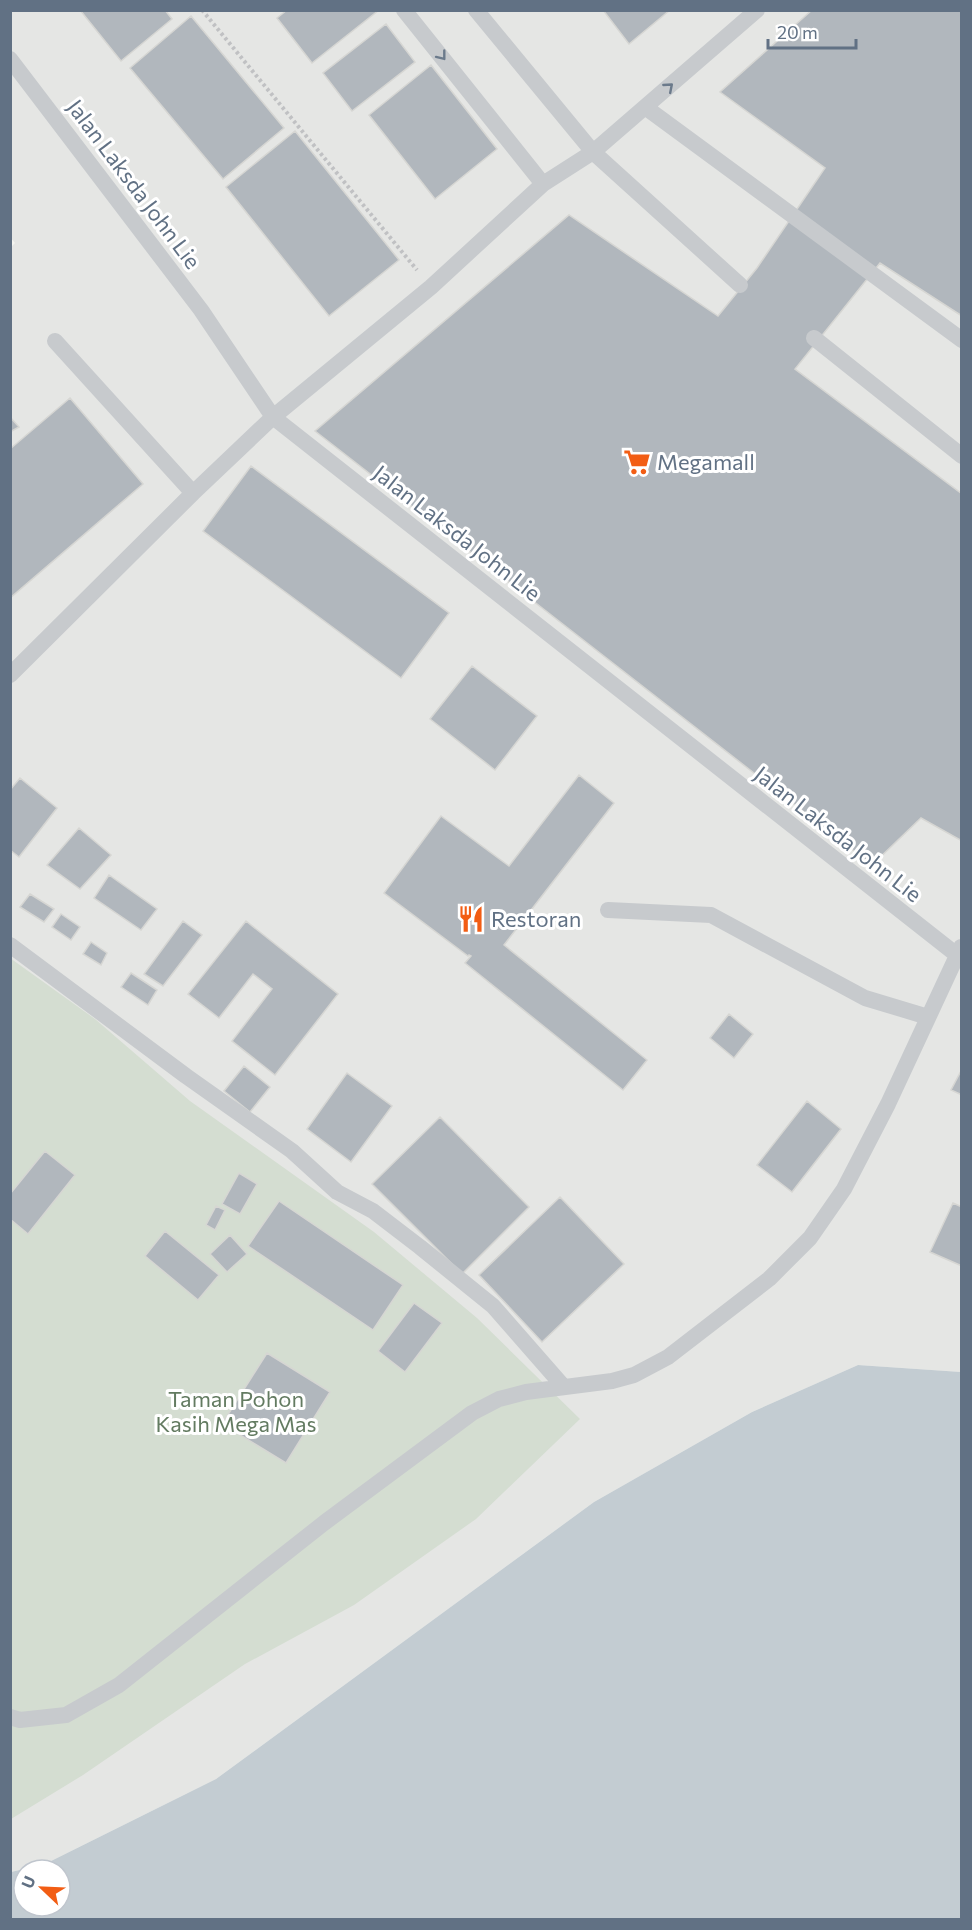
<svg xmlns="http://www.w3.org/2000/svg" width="972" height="1930" viewBox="0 0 972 1930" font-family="Commissioner,sans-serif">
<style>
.built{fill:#e5e6e4}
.green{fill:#d4ddd1}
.water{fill:#c3ccd2;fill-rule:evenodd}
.building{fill:#b1b7bd;stroke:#d6d6d3;stroke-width:1.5}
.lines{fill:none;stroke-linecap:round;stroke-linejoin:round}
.path{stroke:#c0c1c3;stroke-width:4;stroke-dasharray:3 3;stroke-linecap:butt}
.service{stroke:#c7cacd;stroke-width:16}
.oneway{stroke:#6b7a8b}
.labels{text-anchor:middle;stroke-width:6;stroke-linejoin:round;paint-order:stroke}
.street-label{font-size:22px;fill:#617184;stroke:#fff}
.poi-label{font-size:22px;fill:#617184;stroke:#fff;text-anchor:start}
.park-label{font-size:22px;fill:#637b61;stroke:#fff}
</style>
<rect width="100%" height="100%" fill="#f5f5f0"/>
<!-- built -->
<path class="built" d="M11 11H961V1372L858 1365 752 1412 594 1502 216 1779 45 1864 11 1872 10 248 15 243 10 237Z"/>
<!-- green -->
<path class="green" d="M10 958 95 1019 190 1101 374 1232 477 1318 580 1419 476 1519 354 1605 245 1664 83 1775 11 1819Z"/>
<!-- water -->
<path class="water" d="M858 1365 961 1372V1919H11V1872L45 1864 216 1779 594 1502 752 1412ZM24 1870H60V1906H24Z"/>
<!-- building -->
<path class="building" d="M80 10H165L172 19 121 61Z
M287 10H379L312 63 277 18Z
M603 10H670L629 44Z
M812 10H962V316L880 263 795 369 962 494V841L921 818 872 865 315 431 569 215 718 316 757 268 825 168 720 92Z
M191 16 284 128 223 179 130 68Z
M386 24 415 62 352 111 323 73Z
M431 65 497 149 435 199 369 115Z
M295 131 399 260 329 316 226 187Z
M70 398 143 484 10 598V449Z
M10 417 19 427 10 432Z
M251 466 449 613 401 678 203 531Z
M472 666 537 716 495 770 430 719Z
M579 775 614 803 504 945 647 1060 623 1090 465 963 471 956 469 955 468 956 384 893 441 816 509 866Z
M20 778 57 808 19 857 10 850V790Z
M79 828 111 855 80 889 47 865Z
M109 875 157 909 141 930 94 898Z
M30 894 54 909 44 922 20 907Z
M61 914 80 927 71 940 52 927Z
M183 921 202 935 163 986 144 974Z
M246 921 338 994 275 1075 232 1041 272 989 253 974 219 1018 188 994Z
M91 942 107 953 101 965 83 954Z
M131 973 157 990 148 1005 121 987Z
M729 1014 753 1034 734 1058 710 1038Z
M244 1066 270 1087 250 1112 224 1091Z
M962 1069V1095L951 1090Z
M347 1073 392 1106 351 1162 307 1129Z
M807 1101 841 1129 792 1192 757 1165Z
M440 1117 529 1207 462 1274 372 1184Z
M45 1151 75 1175 28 1234 10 1219V1194Z
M239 1173 257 1184 240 1214 222 1204Z
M560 1197 624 1264 542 1342 479 1275Z
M279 1201 403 1285 373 1330 248 1246Z
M953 1203 962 1207V1266L930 1252Z
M216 1206 225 1210 215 1230 206 1225Z
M165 1231 219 1275 198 1300 145 1256Z
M230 1235 247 1254 227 1272 210 1254Z
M414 1303 442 1323 405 1372 378 1351Z
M267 1353 330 1392 286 1463 222 1424Z"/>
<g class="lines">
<!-- path -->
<path class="path" d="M202 10 417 270"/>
<!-- service -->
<path class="service" d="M404 10 543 184
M476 10 593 152 740 285
M10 59 201 310 273 417 962 959
M645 107 962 340
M814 338 962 456
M55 341 193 493
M10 675 193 493 273 417 431 287 543 184 593 152 757 10
M608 910 711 915 865 998 928 1017
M10 945 186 1076 292 1151 337 1192 373 1211 420 1247 493 1306 563 1386
M10 1717 20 1720 66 1715 119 1685 324 1523 472 1413 499 1399 526 1392 612 1381 634 1375 668 1357 769 1279 810 1238 844 1189 888 1104 961 947"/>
</g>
<!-- one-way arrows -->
<defs><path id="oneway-chevron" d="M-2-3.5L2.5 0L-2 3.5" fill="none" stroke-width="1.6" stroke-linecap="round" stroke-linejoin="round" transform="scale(1.5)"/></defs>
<g class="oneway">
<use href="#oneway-chevron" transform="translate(442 56) rotate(52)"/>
<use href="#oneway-chevron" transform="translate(669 87) rotate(-41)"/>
</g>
<!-- icons -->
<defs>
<symbol id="supermarket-bare" viewBox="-9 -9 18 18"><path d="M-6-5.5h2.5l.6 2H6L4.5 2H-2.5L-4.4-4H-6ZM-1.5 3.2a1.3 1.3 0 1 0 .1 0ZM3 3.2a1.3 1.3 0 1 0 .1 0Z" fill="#f25d14" stroke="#fff" stroke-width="2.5" paint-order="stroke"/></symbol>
<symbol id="restaurant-bare" viewBox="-9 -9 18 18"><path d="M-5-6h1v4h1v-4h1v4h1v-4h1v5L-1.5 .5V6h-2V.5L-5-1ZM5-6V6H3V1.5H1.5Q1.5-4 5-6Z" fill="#f25d14" stroke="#fff" stroke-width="2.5" paint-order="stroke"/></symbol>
</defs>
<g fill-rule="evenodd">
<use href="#supermarket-bare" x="618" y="443" width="38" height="38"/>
<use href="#restaurant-bare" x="452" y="900" width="38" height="38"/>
</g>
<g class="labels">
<!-- street labels -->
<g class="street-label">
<text transform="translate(134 184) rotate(53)" y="8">Jalan Laksda John Lie</text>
<text transform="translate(457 533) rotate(38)" y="8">Jalan Laksda John Lie</text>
<text transform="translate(838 834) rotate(38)" y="8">Jalan Laksda John Lie</text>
</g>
<!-- poi labels -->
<g class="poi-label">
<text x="657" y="470">Megamall</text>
<text x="491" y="927">Restoran</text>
</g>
<!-- park labels -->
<g class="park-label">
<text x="236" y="1407">Taman Pohon<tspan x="236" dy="25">Kasih Mega Mas</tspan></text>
</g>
</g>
<!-- border -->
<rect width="972" height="1930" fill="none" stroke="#617184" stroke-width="24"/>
<!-- north arrow -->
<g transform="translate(42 1888) rotate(293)"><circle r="28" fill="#ffffff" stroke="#c0c6ce" stroke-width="1.5"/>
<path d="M0-4.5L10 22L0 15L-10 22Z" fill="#f25d14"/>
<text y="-9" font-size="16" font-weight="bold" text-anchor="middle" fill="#617184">U</text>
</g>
<!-- scale -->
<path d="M768 39v9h88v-9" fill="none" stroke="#617184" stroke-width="3"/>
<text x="777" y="39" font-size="18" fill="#617184" stroke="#ffffff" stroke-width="4.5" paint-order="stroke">20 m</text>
</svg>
